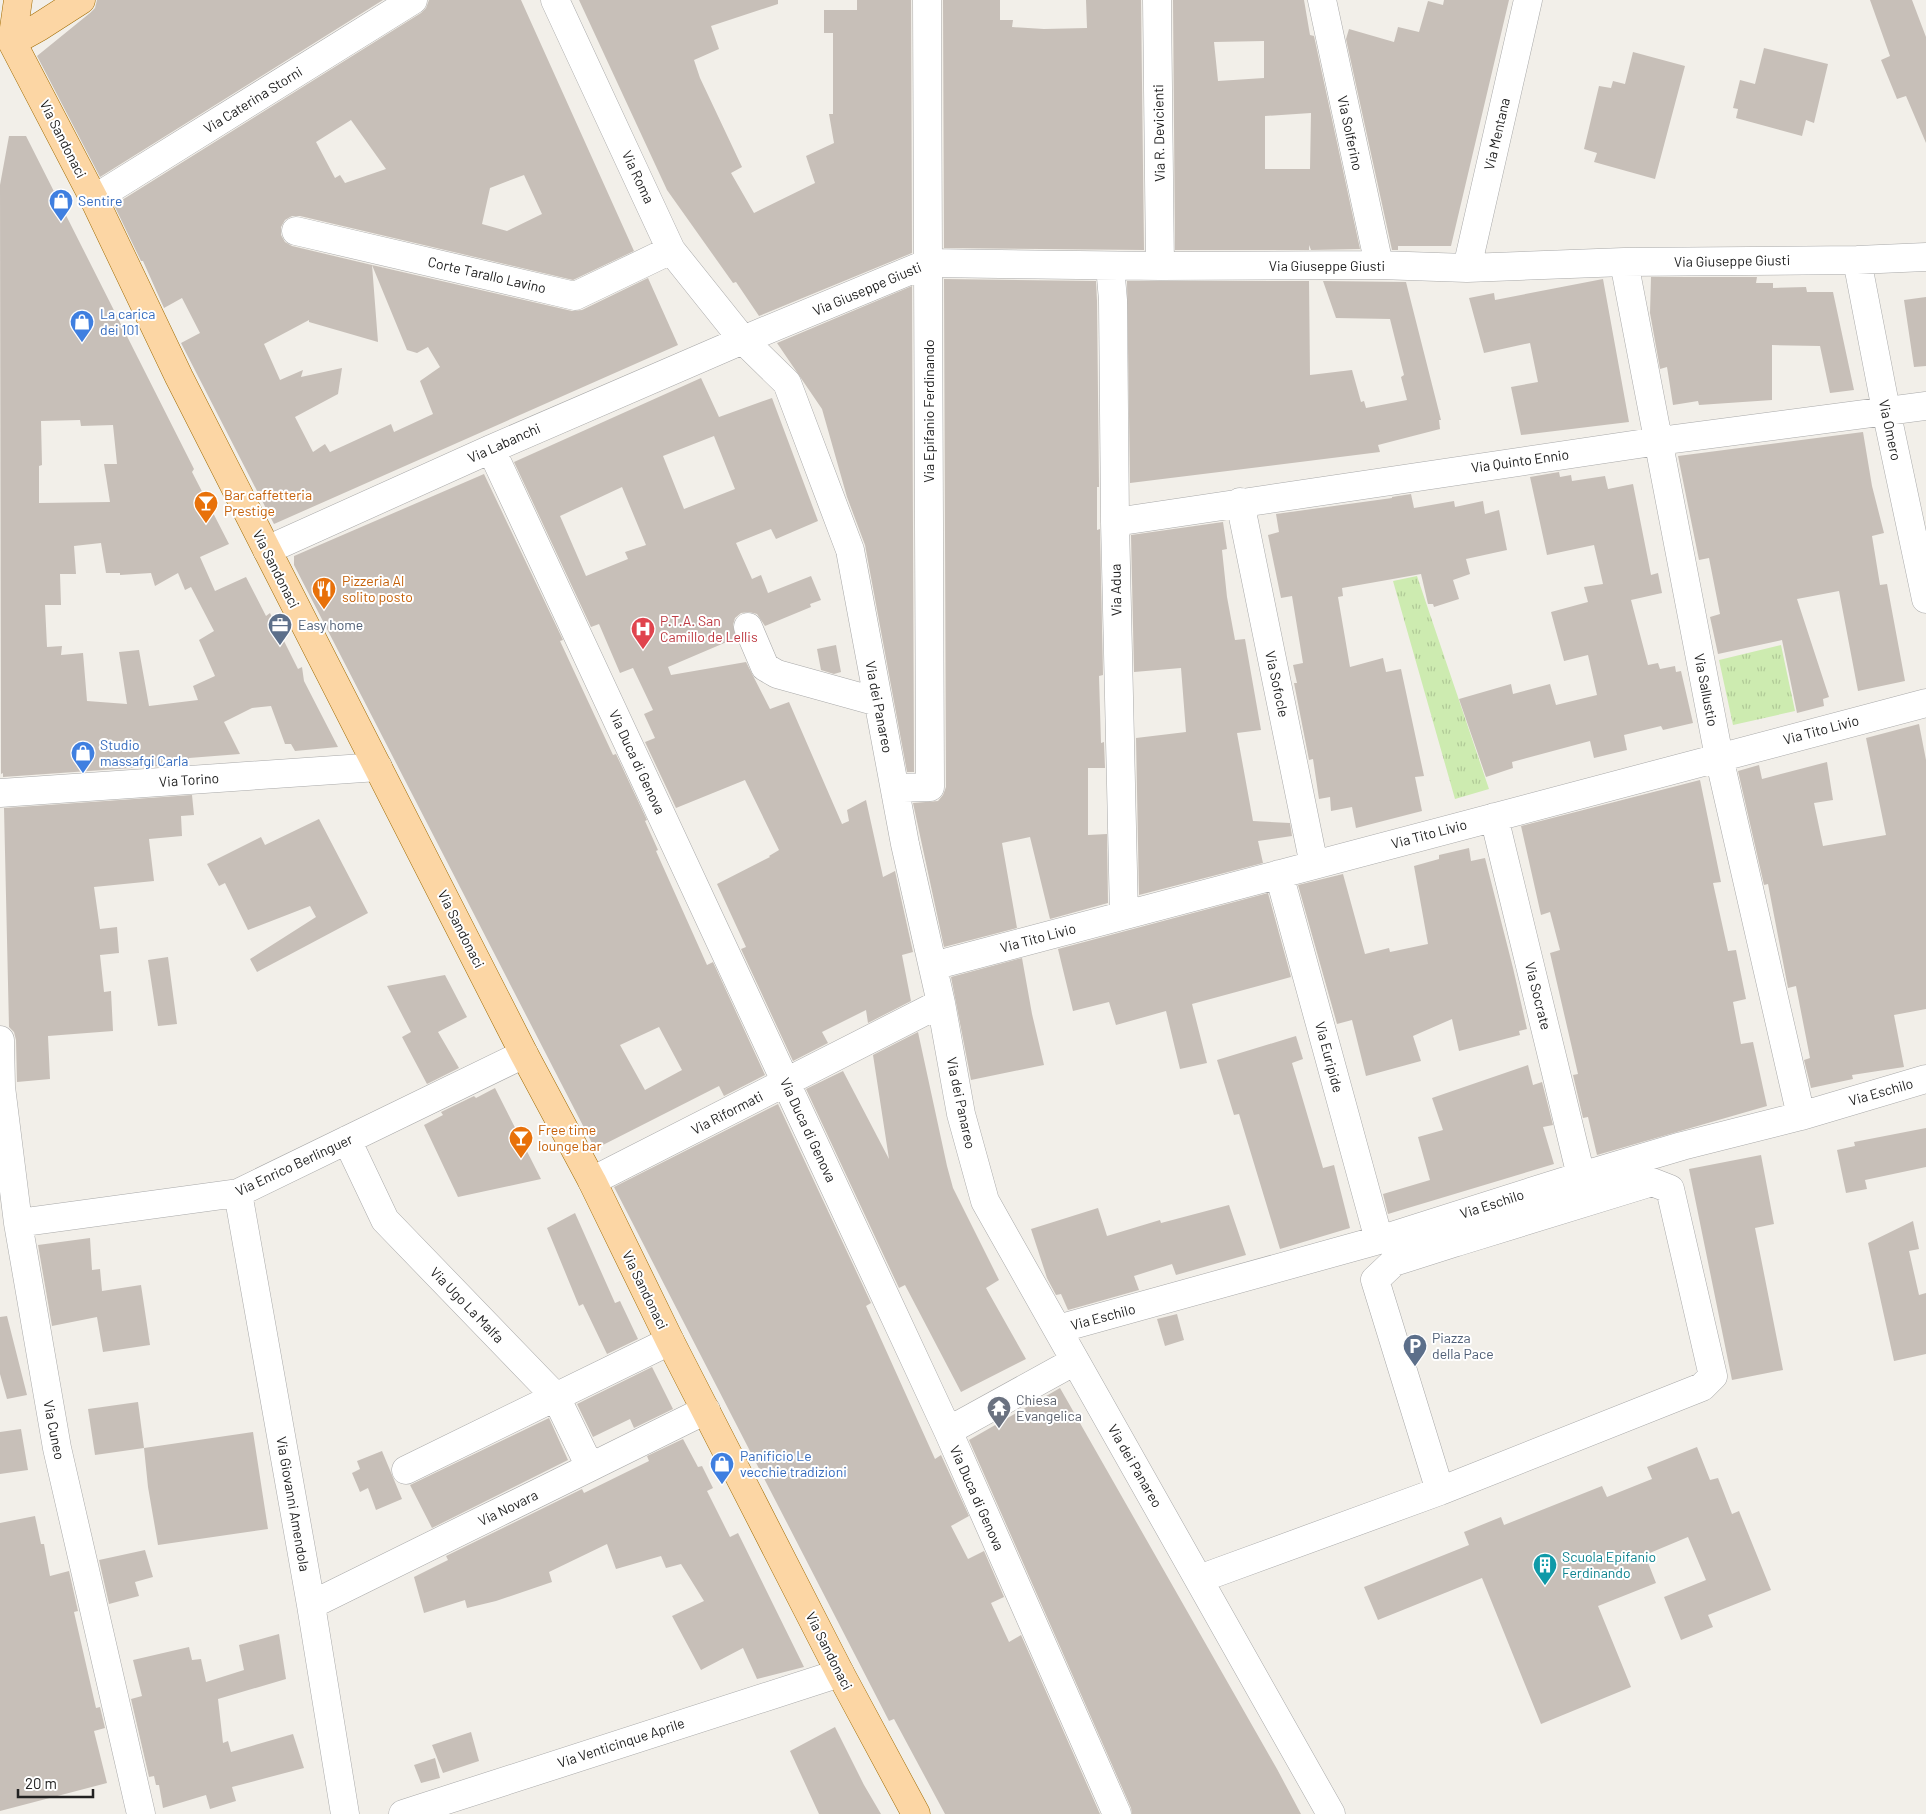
<svg xmlns="http://www.w3.org/2000/svg" width="1926" height="1814" viewBox="0 0 1926 1814" font-family="Barlow,sans-serif">
<style>
.grass{fill:url(#grass-tufts)}
.building{fill:#c7bfb8;fill-rule:evenodd}
.lines{fill:none;stroke-linecap:round;stroke-linejoin:round}
.minor-casing{stroke:#a9a9a9;stroke-width:29}
.major-casing{stroke:#a06b00;stroke-width:29}
.minor{stroke:#fff;stroke-width:28}
.major{stroke:#fcd6a4;stroke-width:28}
.labels{text-anchor:middle;stroke-width:4;stroke-linejoin:round;paint-order:stroke}
.street-label{font-size:14px;fill:#222;stroke:#fff}
.shop-label{font-size:14px;fill:#366cbe;stroke:#fff;text-anchor:start}
.food-label{font-size:14px;fill:#c56008;stroke:#fff;text-anchor:start}
.health-label{font-size:14px;fill:#be3a42;stroke:#fff;text-anchor:start}
.service-label{font-size:14px;fill:#4e5e75;stroke:#fff;text-anchor:start}
.worship-label{font-size:14px;fill:#5b616d;stroke:#fff;text-anchor:start}
.culture-label{font-size:14px;fill:#0d838f;stroke:#fff;text-anchor:start}
</style>
<defs>
<pattern id="grass-tufts" width="24" height="20" patternUnits="userSpaceOnUse" patternTransform="scale(1.25)"><rect width="24" height="20" fill="#cdebb0"/><path d="M3 7l-1-3M5 7V3M7 7l1-3M15 17l-1-3M17 17v-4M19 17l1-3" fill="none" stroke="#b0c997"/></pattern>
</defs>
<rect width="100%" height="100%" fill="#f2efe9"/>
<!-- grass -->
<path class="grass" d="M1417 576 1489 789 1455 799 1393 581Z
M1781 645 1795 711 1733 725 1719 660Z"/>
<!-- building -->
<path class="building" d="M97 0H383L100 177 37 56 90 13 95 8Z
M429 0H521L634 251 573 280 300 216H292L285 220 281 227V235L285 242 292 246 372 265 378 342 309 322V320L264 344 280 380 303 370 301 377 342 368 338 394 295 417 313 452 325 444 330 452 391 424 394 432 433 414 420 381 440 367 428 347 417 353 407 350 372 265 572 311 582 310 648 278 678 345 274 524 181 343 200 333 182 298 164 308 143 261H141L114 205 421 13 426 8ZM351 120 386 169 345 183 340 175 335 178 316 142ZM524 175 542 214 507 231 482 224 490 188Z
M579 0H778V4L711 26 719 49 694 60 700 78 742 167 731 173 754 213 815 183 806 156 834 143 829 114H833V33H824V10H857V0H911L912 253 759 316 736 282 733 283 667 190Z
M943 0H1000V20H1013L1012 27 1044 29 1087 28 1086 0H1141L1144 250 944 248Z
M1173 0H1304L1310 35 1314 36 1360 249 1311 250 1309 245V250H1175ZM1264 41V78L1218 81 1214 42ZM1311 113 1310 169H1265V116Z
M1444 0H1509L1451 246H1398V250H1392L1346 39 1349 29 1394 42 1398 27 1419 32 1428 1 1443 5Z
M1870 0H1912L1926 37V143L1906 96 1897 99 1881 60 1890 56Z
M1764 48 1828 64 1814 123 1806 120 1802 136 1736 118 1738 109 1733 108 1740 80 1755 84Z
M1633 52 1685 66 1655 179 1594 162 1597 153 1584 149 1599 86 1611 88 1613 81 1625 84Z
M9 136H26L194 469 192 472 229 544 200 557 215 591 246 577 266 616 270 613 298 669 302 667 304 681 338 747 295 751 291 744H285L271 706 252 708 224 722 240 754 189 758V764L3 777V773L1 774 0 185ZM80 420 81 426 113 425 117 464H104L110 502 39 503V466L42 465 41 421ZM101 543 106 573H120V575L151 573 155 586 178 573 185 590 191 587 214 631 199 640 215 676 193 686 198 700 149 706 139 650 119 652 127 704 87 701 83 653 61 655 62 646 47 647 45 605H61L60 574H76L74 546Z
M1651 277H1757L1756 283H1773V288L1806 287 1807 292H1833L1854 390 1830 393 1820 346 1772 345V400L1699 405 1698 401 1673 405 1667 367 1660 369 1650 313Z
M944 279 1096 281 1097 301 1099 487H1097V530L1100 529 1103 675 1099 676 1101 743 1104 742 1105 768H1088V835L1107 834 1108 903 1050 919 1030 837 1002 843 1017 928 944 947 913 803 938 801 943 795 946 787Z
M1603 279 1629 422 1521 435 1511 387 1538 382 1530 343 1484 353 1469 298 1494 293 1495 300Z
M1127 281H1309L1310 375 1352 370 1361 402 1364 401 1366 408 1407 400 1401 377 1404 375 1390 319 1336 318 1323 281 1406 282 1441 420H1439L1440 429 1378 445 1380 452 1130 483Z
M912 286 914 772H907L865 545 847 497 822 409 777 343Z
M1926 297V366L1914 367 1904 300Z
M701 378 719 417 772 398 818 521 776 539 771 529 736 543 752 579 761 575 768 593 811 576 821 600 810 604 811 607 765 626 757 614 749 612 741 613 735 618 733 625 736 638 668 667 671 675 746 662 770 709 789 702 842 824 849 821 847 810 866 800 883 877 895 871 913 952 902 955 911 1001 868 1023 866 1010 822 1032 828 1043 793 1061 741 949 746 947 717 884 770 857 769 856 779 850 745 780 676 808 645 742 655 738 644 714 653 710 633 668 620 673 599 624 591 627 514 462ZM714 436 735 489 684 509 663 456ZM622 487 646 545 625 552 628 559 586 576 560 516Z
M1863 432 1872 486 1884 533 1872 536 1880 585 1887 584 1905 681 1858 691 1839 591 1797 599 1829 697 1823 699 1824 706 1797 713 1782 640 1718 654 1710 617 1720 614 1709 558 1699 560 1678 456Z
M1559 472 1560 477 1571 475 1572 481 1605 476 1608 489 1633 484 1651 575 1658 573 1662 593 1631 600 1648 665 1658 663 1660 669 1675 666 1676 672 1681 671 1693 723 1663 730 1661 726 1624 735 1627 750 1594 758 1590 741 1512 762 1513 768 1486 777 1459 699 1511 684 1513 694 1550 684 1556 705 1597 695 1588 655 1564 661 1551 612 1588 602 1584 587 1603 584 1594 545 1547 555 1530 477Z
M484 474 563 640 560 641 613 755 616 754 647 820 645 821 658 850 656 851 707 965 713 962 765 1075 724 1096 719 1086 595 1149 294 565V556ZM659 1027 682 1070 645 1090 620 1045Z
M1411 494 1414 508 1454 501 1455 507 1483 501 1485 514 1499 510 1507 550 1466 559 1470 574 1453 580 1459 599 1434 607 1433 604H1428L1421 574 1342 588 1343 596 1338 597 1350 667 1383 658 1386 672 1401 669 1424 776 1415 777 1422 811 1356 828 1352 807 1331 811 1330 797 1319 799 1313 759 1309 760 1294 683H1297L1293 665 1303 663 1292 596 1281 598 1268 535 1279 532 1276 514 1392 498V497Z
M1223 522 1227 549 1222 550 1227 597 1235 640 1245 639 1261 730 1237 733 1253 821 1290 823 1292 836 1258 841 1263 863 1139 895 1136 738 1186 732 1181 668 1134 672 1131 535Z
M836 645 841 672 834 674 821 670 817 649Z
M1919 724 1926 760V1009L1894 1015 1904 1067 1852 1075 1853 1079 1811 1088 1804 1060 1810 1058 1796 986 1788 988 1768 884 1764 885 1738 771 1759 765 1762 779 1827 762 1833 800 1814 803 1823 846 1886 835 1866 738Z
M1700 780 1721 882 1713 883 1728 951 1736 950 1746 999 1733 1002 1741 1044 1753 1042 1767 1106 1597 1155 1588 1117 1583 1118 1573 1075 1578 1074 1550 953 1560 950 1550 912 1541 915 1521 826Z
M192 795 194 815 181 816 182 836 149 839 154 881 94 887 100 929 117 927 119 953 100 955 104 992 111 991 113 1031 48 1036 50 1079 17 1082 16 1040 14 1032 9 1027 4 808Z
M319 819 368 913 257 972 250 959 316 917 310 906 248 930 225 883 219 886 207 864 261 837 265 845Z
M1469 848 1471 861 1485 858 1513 968 1527 1029 1519 1031 1520 1035 1459 1051 1452 1019 1413 1036 1421 1061 1366 1076 1352 1020 1337 1024 1298 885 1343 874 1365 954 1389 948 1390 952 1428 944 1414 866 1439 859V855Z
M1268 893 1291 977 1192 1004 1207 1063 1180 1069 1166 1011 1116 1025 1109 1002 1073 1011 1058 949Z
M168 957 177 1024 158 1026 148 960Z
M1022 958 1032 1014 1044 1065 971 1080 951 977Z
M445 975 467 1017 438 1032 459 1068 427 1084 402 1037 411 1032 387 986Z
M918 1032 947 1166 953 1188 999 1280 986 1288 1026 1359 961 1392 905 1285 899 1288 806 1089 843 1071 889 1159 873 1055Z
M1296 1036 1303 1059 1292 1063 1323 1168 1334 1165 1350 1228 1280 1249 1239 1114 1234 1115 1217 1060Z
M1528 1065 1533 1085 1542 1082 1553 1125 1543 1127 1554 1164 1388 1214 1383 1194 1430 1180 1418 1137 1443 1130 1432 1098Z
M495 1088 541 1179 458 1197 424 1125 443 1115 441 1112 474 1096 476 1098Z
M778 1104 871 1303 866 1306 935 1459 941 1455 969 1516 951 1526 968 1559 984 1551 1004 1597 991 1603 1009 1642 1021 1635 1100 1814H945L894 1719 889 1721 614 1187Z
M1926 1128V1167L1865 1180 1867 1189 1846 1193 1837 1150 1855 1146 1854 1142Z
M1761 1155 1774 1224 1755 1228 1783 1370 1732 1380 1689 1169Z
M1229 1205 1246 1255 1176 1275 1172 1264 1134 1276 1139 1290 1068 1310 1061 1294 1056 1295 1047 1278 1031 1229 1098 1208 1107 1236 1160 1220 1161 1223Z
M575 1213 615 1303 620 1301 638 1339 603 1356 607 1354 583 1304 579 1306 547 1228Z
M1913 1221 1919 1249 1909 1251 1919 1295 1926 1293V1354L1894 1361 1868 1243Z
M90 1238 92 1270 100 1269 102 1291 141 1285 150 1345 103 1352 97 1317 52 1326 38 1245Z
M1177 1314 1184 1340 1165 1346 1157 1319Z
M7 1316 27 1395 7 1399 0 1374V1317Z
M652 1367 673 1409 634 1428 630 1419 593 1437 577 1404Z
M1060 1388 1277 1769 1301 1814H1132L1131 1808 969 1440Z
M138 1402 144 1448 95 1455 88 1409Z
M549 1418 568 1460 432 1528 410 1485Z
M21 1429 28 1470 0 1474V1432Z
M253 1432 268 1529 158 1545 148 1487 144 1448Z
M683 1439 698 1467 702 1466 713 1488 707 1491 730 1537 738 1533 804 1667 757 1679 743 1648 701 1670 672 1616 704 1601 681 1564 666 1568 661 1556 616 1569 607 1544 549 1572 552 1582 496 1601 467 1608 465 1600 424 1613 414 1577 448 1560 446 1556 582 1489 584 1493 649 1461 647 1456Z
M1697 1447 1710 1480 1718 1478 1732 1514 1739 1511 1771 1590 1708 1615 1713 1627 1681 1640 1664 1597 1706 1580 1688 1537 1645 1555 1656 1583 1598 1606 1631 1687 1541 1724 1482 1578 1378 1620 1364 1587 1469 1545 1464 1532 1501 1517 1504 1525 1602 1486 1607 1497 1652 1479 1647 1467Z
M382 1451 402 1499 376 1510 368 1488 360 1492 352 1473 360 1469 357 1461Z
M35 1516 41 1544H44L50 1576 69 1571 78 1611 74 1612 96 1708 100 1707 105 1728 94 1731 107 1783 0 1811V1523Z
M145 1550 153 1577 135 1582 139 1596 109 1604 99 1560Z
M279 1634 286 1679 218 1699 223 1743 228 1741 231 1752 293 1734 304 1768 232 1787 236 1801 210 1809 206 1795 163 1808 159 1785H156L154 1776 149 1777 131 1699 142 1696 133 1660 189 1647 192 1660 201 1659 206 1682 244 1670 239 1645Z
M835 1727 864 1785 881 1814H819L790 1751Z
M471 1732 479 1761 443 1773 432 1745Z
M435 1758 440 1778 421 1783 414 1765Z"/>
<g class="lines">
<defs>
<path id="minor" d="M555 0 671 250 743 340 787 383 850 550 905 844 941 1003 961 1114 985 1201 1331 1814
M1157 0 1160 266
M1322 0 1379 265
M94 199 413 0
M296 231 575 296 671 250
M1857 260 1886 410 1926 599
M1624 262 1719 757 1801 1116
M1110 266 1113 300 1115 522 1124 915
M1467 268 1528 0
M491 449 948 1431 1117 1814
M1240 502 1314 865
M1115 522 1659 441 1926 406
M267 550 491 449 743 340 928 263 1160 266 1379 265 1467 268 1624 262 1857 260 1926 257
M748 627 765 667 777 674 878 702
M895 788 930 787 927 0
M0 793 378 767
M1494 817 1581 1176
M1279 874 1379 1240
M933 966 1926 703
M0 1040 1 1087 18 1223 57 1448 141 1814
M347 1140 385 1220 556 1397 590 1467
M592 1181 941 1003
M238 1193 311 1605 345 1814
M18 1223 238 1193 524 1054
M1058 1329 1379 1240 1581 1176 1682 1146 1801 1116 1926 1079
M948 1431 1075 1361
M406 1470 670 1341
M1440 1491 1702 1387 1713 1376 1670 1189 1652 1182 1457 1242
M1199 1579 1440 1491 1375 1280 1394 1262 1457 1242 1454 1224
M311 1605 706 1410
M403 1814 840 1673"/>
<path id="major" d="M12 42 94 199 179 377 267 550 524 1054 592 1181 670 1341 840 1673 916 1814
M12 42 39 27 81 0
M12 42 18 0"/>
</defs>
<!-- minor casing -->
<use href="#minor" class="minor-casing"/>
<!-- major casing -->
<use href="#major" class="major-casing"/>
<!-- minor -->
<use href="#minor" class="minor"/>
<!-- major -->
<use href="#major" class="major"/>
</g>
<!-- icons -->
<defs>
<symbol id="shop-pin" viewBox="-11 -11 22 30"><path d="M0 17L-7.5 6A9.5 9.5 0 1 1 7.5 6Z" fill="#3f7fe0" stroke="#fff"/><path d="M-5-2.5h2.3a2.7 3.5 0 0 1 5.4 0H5L5.5 6h-11ZM-1.5-2.5h3a1.5 2.3 0 0 0-3 0Z" fill="#fff"/></symbol>
<symbol id="bar-pin" viewBox="-11 -11 22 30"><path d="M0 17L-7.5 6A9.5 9.5 0 1 1 7.5 6Z" fill="#e8710a" stroke="#fff"/><path d="M-6-5H6L.8 .8V4.5H3.5V6h-7V4.5H-.8V.8Z" fill="#fff"/></symbol>
<symbol id="restaurant-pin" viewBox="-11 -11 22 30"><path d="M0 17L-7.5 6A9.5 9.5 0 1 1 7.5 6Z" fill="#e8710a" stroke="#fff"/><path d="M-5-6h1v4h1v-4h1v4h1v-4h1v5L-1.5 .5V6h-2V.5L-5-1ZM5-6V6H3V1.5H1.5Q1.5-4 5-6Z" fill="#fff"/></symbol>
<symbol id="office-pin" viewBox="-11 -11 22 30"><path d="M0 17L-7.5 6A9.5 9.5 0 1 1 7.5 6Z" fill="#5c6f8a" stroke="#fff"/><path d="M-6-3h4V-5.5h4V-3h4V5H-6ZM-1-4.5V-3h2v-1.5ZM-6 0V1H6V0Z" fill="#fff"/></symbol>
<symbol id="hospital-pin" viewBox="-11 -11 22 30"><path d="M0 17L-7.5 6A9.5 9.5 0 1 1 7.5 6Z" fill="#e0444e" stroke="#fff"/><path d="M-5-5h3v3.5h4V-5h3V5h-3V1.5h-4V5h-3Z" fill="#fff"/></symbol>
<symbol id="parking-pin" viewBox="-11 -11 22 30"><path d="M0 17L-7.5 6A9.5 9.5 0 1 1 7.5 6Z" fill="#5c6f8a" stroke="#fff"/><path d="M-3.5-5.5H1a3.5 3.5 0 0 1 0 7H-1V5.5H-3.5ZM-1-3.4V-.6H.8a1.4 1.4 0 0 0 0-2.8Z" fill="#fff"/></symbol>
<symbol id="temple-pin" viewBox="-11 -11 22 30"><path d="M0 17L-7.5 6A9.5 9.5 0 1 1 7.5 6Z" fill="#6b7280" stroke="#fff"/><path d="M0-6L5-2H3V0L6.5 2.5H4V6H1.5V3h-3V6H-4V2.5H-6.5L-3 0V-2H-5Z" fill="#fff"/></symbol>
<symbol id="building-pin" viewBox="-11 -11 22 30"><path d="M0 17L-7.5 6A9.5 9.5 0 1 1 7.5 6Z" fill="#0f9aa8" stroke="#fff"/><path d="M-4-6H4V6H1V3H-1V6H-4ZM-2.5-4.3h1.7v1.8h-1.7ZM.8-4.3h1.7v1.8H.8ZM-2.5-1h1.7V.8h-1.7ZM.8-1h1.7V.8H.8Z" fill="#fff"/></symbol>
</defs>
<g fill-rule="evenodd">
<use href="#shop-pin" x="47" y="187" width="28" height="38"/>
<use href="#shop-pin" x="68" y="308" width="28" height="38"/>
<use href="#bar-pin" x="192" y="489" width="28" height="38"/>
<use href="#restaurant-pin" x="310" y="575" width="28" height="38"/>
<use href="#office-pin" x="266" y="611" width="28" height="38"/>
<use href="#hospital-pin" x="629" y="615" width="28" height="38"/>
<use href="#shop-pin" x="69" y="739" width="28" height="38"/>
<use href="#bar-pin" x="507" y="1124" width="28" height="38"/>
<use href="#parking-pin" x="1401" y="1332" width="28" height="38"/>
<use href="#temple-pin" x="985" y="1394" width="28" height="38"/>
<use href="#shop-pin" x="708" y="1450" width="28" height="38"/>
<use href="#building-pin" x="1531" y="1551" width="28" height="38"/>
</g>
<g class="labels">
<!-- street labels -->
<g class="street-label">
<text transform="translate(253 100) rotate(-32)" y="5">Via Caterina Storni</text>
<text transform="translate(1159 133) rotate(-91)" y="5">Via R. Devicienti</text>
<text transform="translate(1350 133) rotate(78)" y="5">Via Solferino</text>
<text transform="translate(1497 134) rotate(-77)" y="5">Via Mentana</text>
<text transform="translate(63 139) rotate(63)" y="5">Via Sandonaci</text>
<text transform="translate(638 177) rotate(65)" y="5">Via Roma</text>
<text transform="translate(1732 261) rotate(-1)" y="5">Via Giuseppe Giusti</text>
<text x="1327" y="271">Via Giuseppe Giusti</text>
<text transform="translate(487 275) rotate(13)" y="5">Corte Tarallo Lavino</text>
<text transform="translate(867 289) rotate(-23)" y="5">Via Giuseppe Giusti</text>
<text transform="translate(929 411) rotate(-90)" y="5">Via Epifanio Ferdinando</text>
<text transform="translate(1890 430) rotate(78)" y="5">Via Omero</text>
<text transform="translate(504 443) rotate(-24)" y="5">Via Labanchi</text>
<text transform="translate(1520 461) rotate(-8)" y="5">Via Quinto Ennio</text>
<text transform="translate(276 569) rotate(63)" y="5">Via Sandonaci</text>
<text transform="translate(1116 590) rotate(-91)" y="5">Via Adua</text>
<text transform="translate(1277 684) rotate(78)" y="5">Via Sofocle</text>
<text transform="translate(1706 690) rotate(79)" y="5">Via Sallustio</text>
<text transform="translate(879 707) rotate(79)" y="5">Via dei Panareo</text>
<text transform="translate(1821 730) rotate(-15)" y="5">Via Tito Livio</text>
<text transform="translate(637 762) rotate(65)" y="5">Via Duca di Genova</text>
<text transform="translate(189 780) rotate(-4)" y="5">Via Torino</text>
<text transform="translate(1429 834) rotate(-15)" y="5">Via Tito Livio</text>
<text transform="translate(461 929) rotate(63)" y="5">Via Sandonaci</text>
<text transform="translate(1038 938) rotate(-15)" y="5">Via Tito Livio</text>
<text transform="translate(1538 996) rotate(76)" y="5">Via Socrate</text>
<text transform="translate(1329 1057) rotate(75)" y="5">Via Euripide</text>
<text transform="translate(1881 1092) rotate(-16)" y="5">Via Eschilo</text>
<text transform="translate(961 1103) rotate(78)" y="5">Via dei Panareo</text>
<text transform="translate(727 1113) rotate(-27)" y="5">Via Riformati</text>
<text transform="translate(808 1130) rotate(65)" y="5">Via Duca di Genova</text>
<text transform="translate(294 1165) rotate(-25)" y="5">Via Enrico Berlinguer</text>
<text transform="translate(1492 1204) rotate(-18)" y="5">Via Eschilo</text>
<text transform="translate(645 1290) rotate(64)" y="5">Via Sandonaci</text>
<text transform="translate(467 1305) rotate(46)" y="5">Via Ugo La Malfa</text>
<text transform="translate(1103 1317) rotate(-15)" y="5">Via Eschilo</text>
<text transform="translate(54 1430) rotate(79)" y="5">Via Cuneo</text>
<text transform="translate(1135 1466) rotate(60)" y="5">Via dei Panareo</text>
<text transform="translate(977 1498) rotate(66)" y="5">Via Duca di Genova</text>
<text transform="translate(293 1504) rotate(80)" y="5">Via Giovanni Amendola</text>
<text transform="translate(508 1508) rotate(-26)" y="5">Via Novara</text>
<text transform="translate(829 1651) rotate(63)" y="5">Via Sandonaci</text>
<text transform="translate(621 1743) rotate(-18)" y="5">Via Venticinque Aprile</text>
</g>
<!-- shop labels -->
<g class="shop-label">
<text x="78" y="206">Sentire</text>
<text x="100" y="319">La carica<tspan x="100" dy="16">dei 101</tspan></text>
<text x="100" y="750">Studio<tspan x="100" dy="16">massafgi Carla</tspan></text>
<text x="740" y="1461">Panificio Le<tspan x="740" dy="16">vecchie tradizioni</tspan></text>
</g>
<!-- food labels -->
<g class="food-label">
<text x="224" y="500">Bar caffetteria<tspan x="224" dy="16">Prestige</tspan></text>
<text x="342" y="586">Pizzeria Al<tspan x="342" dy="16">solito posto</tspan></text>
<text x="538" y="1135">Free time<tspan x="538" dy="16">lounge bar</tspan></text>
</g>
<!-- health labels -->
<g class="health-label">
<text x="660" y="626">P.T.A. San<tspan x="660" dy="16">Camillo de Lellis</tspan></text>
</g>
<!-- service labels -->
<g class="service-label">
<text x="298" y="630">Easy home</text>
<text x="1432" y="1343">Piazza<tspan x="1432" dy="16">della Pace</tspan></text>
</g>
<!-- worship labels -->
<g class="worship-label">
<text x="1016" y="1405">Chiesa<tspan x="1016" dy="16">Evangelica</tspan></text>
</g>
<!-- culture labels -->
<g class="culture-label">
<text x="1562" y="1562">Scuola Epifanio<tspan x="1562" dy="16">Ferdinando</tspan></text>
</g>
</g>
<!-- scale -->
<path d="M18 1789v8h75v-8" fill="none" stroke="#222222" stroke-width="2.5"/>
<text x="25" y="1789" font-size="15" fill="#222222" stroke="#ffffff" stroke-width="4" paint-order="stroke">20 m</text>
</svg>
